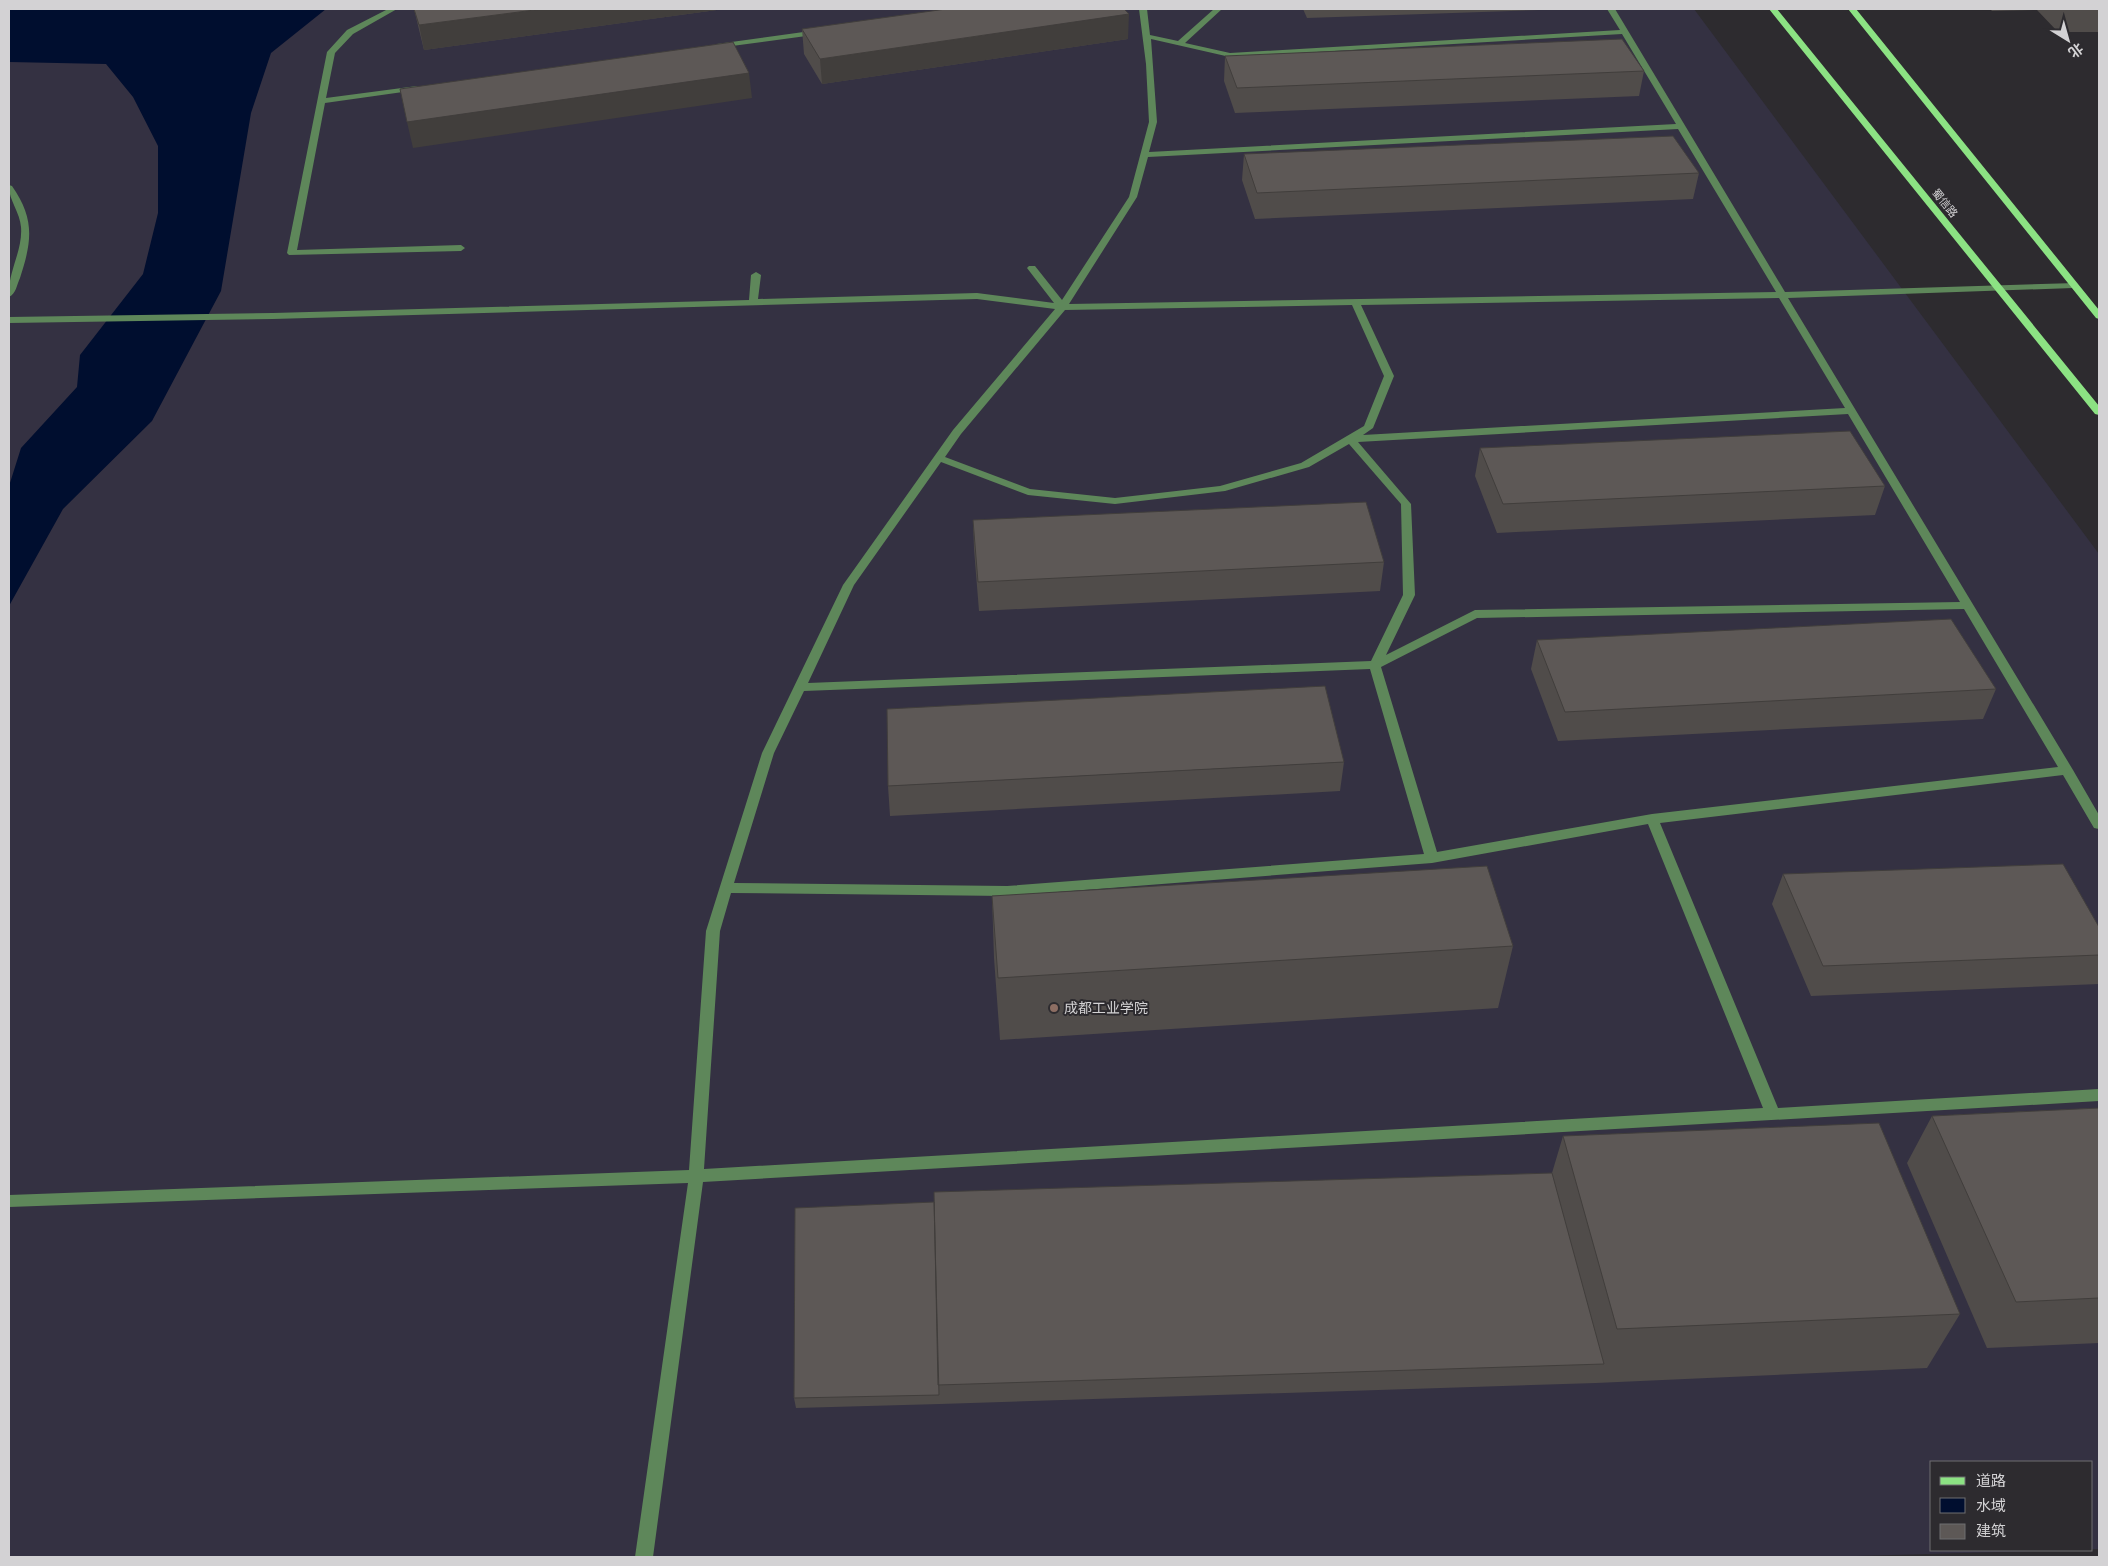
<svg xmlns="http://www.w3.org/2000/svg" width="2108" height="1566" viewBox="0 0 2108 1566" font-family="'Roboto Serif','Noto Sans SC',serif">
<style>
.education{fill:#343142}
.water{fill:#000e2f}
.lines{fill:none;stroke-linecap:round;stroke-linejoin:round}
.minor{fill:#5e875a;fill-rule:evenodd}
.major{fill:#8ce283;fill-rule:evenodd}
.wall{fill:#504c4a}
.shaded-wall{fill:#413e3c}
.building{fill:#5d5856;stroke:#413e3c}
.education-dot{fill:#8d6e63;stroke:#2d2b2f;stroke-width:2}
.labels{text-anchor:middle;stroke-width:4;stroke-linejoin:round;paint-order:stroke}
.far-street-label{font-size:11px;fill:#d3d2d4;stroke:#2d2b2f}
.poi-label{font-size:14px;fill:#d3d2d4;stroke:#2d2b2f;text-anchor:start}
</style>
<rect width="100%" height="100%" fill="#2d2b2f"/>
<!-- education -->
<path class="education" d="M9 9H1694L2099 554V1549H2092V1462H1932V1550H2070L1821 1557H9Z"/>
<!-- water -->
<path class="water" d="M9 9H326L271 53 251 113 221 291 152 421 63 509 9 606V486L21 448 77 387 80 355 143 274 158 213V146L133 97 106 64 9 62Z"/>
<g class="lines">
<!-- minor -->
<path class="minor" d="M388 9H397L353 34 335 53 326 98 417 86 421 88 417 90 325 103 297 250 461 245 465 248 461 251 289 255 287 253 327 52 347 30Z
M1139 9H1147L1150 35 1178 41 1214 9H1222L1185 43 1230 53 1620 30 1607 9H1615L1785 292 2076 283 2078 285 2073 288 1788 298 2073 770 2099 815V829L2094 828 2063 775 1660 823 1778 1108 2099 1089V1101L703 1182 653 1557H635L688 1183 9 1207V1195L689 1170 706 931 762 753 843 585 953 430 1055 309 977 299 273 319 9 323V317L273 313 749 300 751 275 756 272 761 275 758 299 977 293 1054 303 1027 268 1029 266H1035L1062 300 1129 197 1149 122 1146 64ZM1622 34 1676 124 1149 152 1157 122 1151 39 1230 57ZM1678 129 1776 292 1069 304 1137 197 1148 157ZM1779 298 1845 408 1363 435 1373 428 1394 376 1361 305ZM1352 305 1384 376 1364 426 1301 463 1220 486 1115 498 1030 489 945 457 961 434 1065 310ZM1848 414 1960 602 1475 610 1386 655 1415 595 1411 504 1358 442ZM1349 444 1401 504 1403 595 1371 661 808 683 854 585 941 462 1028 495 1115 504 1225 491 1309 467ZM1964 609 2058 767 1652 814 1437 852 1381 667 1477 618ZM1370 669 1424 854 1007 886 734 883 774 753 804 691ZM1648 824 1763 1108 704 1169 720 931 731 893 1007 896 1432 863Z
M818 30 822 32 821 34 717 48 713 46 717 44Z
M9 185 12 186C35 219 32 241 20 278 17 284 16 294 9 297 7 273 23 251 21 227 20 212 8 199 9 185Z"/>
<!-- major -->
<path class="major" d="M1769 9H1777L2099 406V415L2095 414Z
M1848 9H1856L2099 310V319L2096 318Z"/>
</g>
<!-- wall -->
<path class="wall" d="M414 9H724L424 50Z
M1303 9H1570L1307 18Z
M1990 9H2099V32H2058L2037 10 1992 11Z
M802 29 1128 39 822 84 804 54Z
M1225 56 1644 71 1639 96 1235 113 1224 81Z
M1244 154 1699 173 1693 199 1255 219 1242 180Z
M1480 448 1885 486 1875 515 1497 533 1475 476Z
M973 520 1384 562 1380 591 979 611 974 549Z
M1537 640 1996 689 1983 719 1558 741 1531 669Z
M1344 762 1340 791 890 816 888 786Z
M1783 874 2099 927V984L1811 996 1772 904Z
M992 896 1513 946 1498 1008 1000 1040 994 958Z
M2099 1108V1343L1987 1348 1907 1163 1932 1116Z
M1563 1136 1960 1314 1927 1368 1596 1383 940 1404 796 1408 794 1398 1552 1173Z"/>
<!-- shaded-wall -->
<path class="shaded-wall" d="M542 9H724L424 50 419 25Z
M1129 14 1128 39 822 84 820 59Z
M749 73 752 98 413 148 407 122Z"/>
<!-- building -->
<path class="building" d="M414 9H542L419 25Z
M946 9H1124L1129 14 820 59 802 29Z
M1622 39 1644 71 1237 88 1225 56Z
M733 42 749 73 407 122 400 89Z
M1673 136 1699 173 1257 193 1244 154Z
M1850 431 1885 486 1503 504 1480 448Z
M1366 502 1384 562 978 582 973 520Z
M1951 619 1996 689 1565 712 1537 640Z
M1325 686 1344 762 888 786 887 709Z
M2063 864 2099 927V955L1823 966 1783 874Z
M1487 866 1513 946 998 978 992 896Z
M2099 1108V1298L2016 1302 1932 1116Z
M1879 1123 1960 1314 1617 1329 1563 1136Z
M1552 1173 1604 1364 938 1385 934 1192Z
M934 1202 939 1395 794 1398 795 1208Z"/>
<!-- markers -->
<circle class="education-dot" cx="1054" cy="1008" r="5"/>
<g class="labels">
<!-- far-street labels -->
<g class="far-street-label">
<text transform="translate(1945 203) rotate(51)" y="4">蜀信路</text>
</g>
<!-- poi labels -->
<g class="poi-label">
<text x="1064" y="1013">成都工业学院</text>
</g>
</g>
<!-- border -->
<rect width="2108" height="1566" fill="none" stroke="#d3d2d4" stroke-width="20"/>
<!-- legend -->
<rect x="1930" y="1461" width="162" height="90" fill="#2d2b2f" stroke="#6f6e71"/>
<rect x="1940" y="1477" width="25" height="8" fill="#8ce283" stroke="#6f6e71"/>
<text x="1976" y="1486" font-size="15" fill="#d3d2d4">道路</text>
<rect x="1940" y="1498" width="25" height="15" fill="#000e2f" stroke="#6f6e71"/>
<text x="1976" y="1511" font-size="15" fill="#d3d2d4">水域</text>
<rect x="1940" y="1524" width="25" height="15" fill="#5d5856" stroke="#6f6e71"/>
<text x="1976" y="1536" font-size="15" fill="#d3d2d4">建筑</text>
<!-- north arrow -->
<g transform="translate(2068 40) rotate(143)" stroke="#2d2b2f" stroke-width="4" paint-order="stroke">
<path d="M0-4L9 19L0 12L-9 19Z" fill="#d3d2d4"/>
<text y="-8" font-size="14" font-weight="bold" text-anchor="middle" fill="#d3d2d4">北</text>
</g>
</svg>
